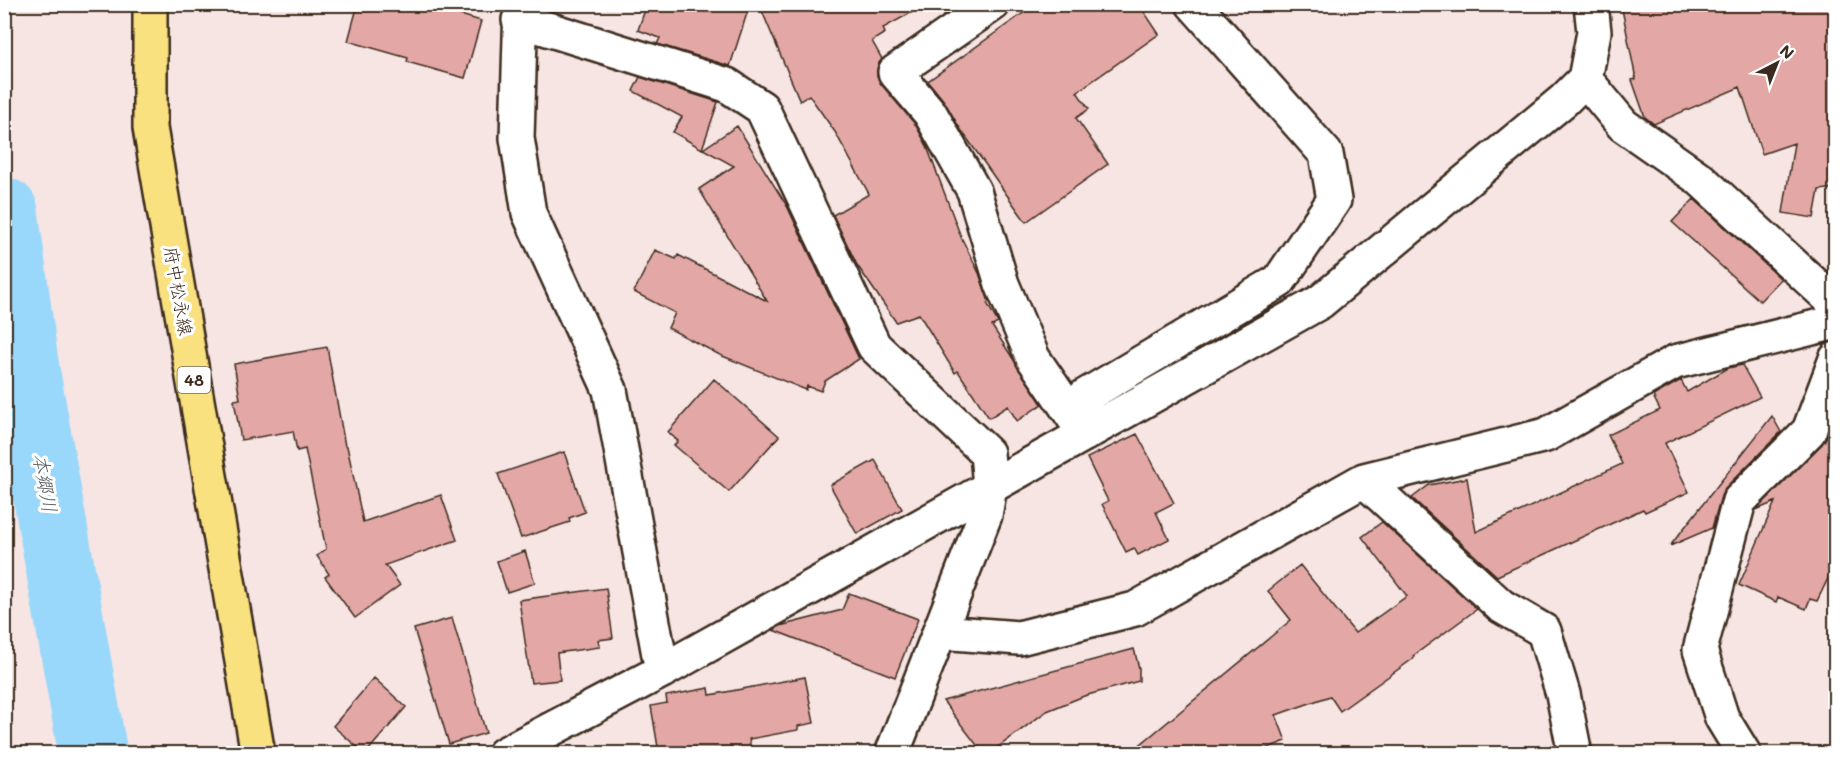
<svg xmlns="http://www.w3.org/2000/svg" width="1840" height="758" viewBox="0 0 1840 758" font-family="Mali,'Klee One',sans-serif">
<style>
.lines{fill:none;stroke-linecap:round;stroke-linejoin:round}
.river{stroke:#99d8fa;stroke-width:69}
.building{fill:#e3a8a5;stroke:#3b2a1e;stroke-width:1.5}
.minor-casing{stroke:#3b2a1e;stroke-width:38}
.major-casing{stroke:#3b2a1e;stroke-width:38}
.minor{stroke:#fff;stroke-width:33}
.major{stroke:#fae180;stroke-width:33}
.labels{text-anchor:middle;stroke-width:6;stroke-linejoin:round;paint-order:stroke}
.shield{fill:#fff;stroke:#766a62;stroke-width:1.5}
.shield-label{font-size:16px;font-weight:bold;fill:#3b2a1e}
.street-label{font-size:18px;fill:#3b2a1e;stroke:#fff}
.water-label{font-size:20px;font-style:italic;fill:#575e60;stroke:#fff}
</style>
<rect width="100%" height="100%" fill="#f7e5e4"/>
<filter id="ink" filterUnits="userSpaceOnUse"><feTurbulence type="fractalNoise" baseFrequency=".0167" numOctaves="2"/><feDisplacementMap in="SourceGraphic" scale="12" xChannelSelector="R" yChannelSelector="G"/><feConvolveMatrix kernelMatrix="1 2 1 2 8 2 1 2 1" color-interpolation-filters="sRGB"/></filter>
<g filter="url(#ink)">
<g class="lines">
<!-- river -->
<path class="river" d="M4 212 24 363 93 754"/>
</g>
<!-- building -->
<path class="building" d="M358 4H423L481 21 465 78 407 62 408 58 348 41Z
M647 4H750L730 66 657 44 660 38 638 30Z
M759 4H927L883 28 885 33 872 41 882 59 878 65 877 75 881 84 915 124 926 144 961 237 979 273 989 302 987 303 998 323 992 326 1042 404 1017 421 1008 406 989 418 958 371 955 373 919 314 896 322 857 265 833 215 869 194 835 132 809 95 800 101Z
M1036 4H1139L1159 34 1077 92 1089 109 1076 118 1108 164 1026 222 959 127 944 101 928 81Z
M1621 4H1829L1836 30V188L1819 190 1814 218 1783 213 1794 143 1762 154 1740 87 1654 124 1645 117 1632 80 1636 79Z
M640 77 718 102 702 149 673 132 682 117 633 91Z
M737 126 787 206 859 359 825 381 821 391 807 386 806 390 720 355 668 328 675 313 634 292 655 250 676 259 678 255 767 301 699 189 734 166 703 149Z
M1694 199 1781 279 1760 301 1672 222Z
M327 347 345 446H347L363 522 441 495 457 540 385 565 400 585 355 618 325 577 329 574 317 556 326 549 305 449 297 451 293 431 241 440 234 400 240 399 234 364Z
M1742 365 1760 397 1665 443 1689 492 1645 512 1643 509 1497 576 1412 498 1429 485 1467 478 1476 532 1622 464 1608 435 1660 410 1653 396 1681 380 1687 392 1728 368Z
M714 379 779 436 729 492 674 445 678 441 668 432Z
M1772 416 1781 432 1725 488 1721 496 1712 528 1670 546Z
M1836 421V562L1817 601 1810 599 1806 609 1778 597 1776 602 1739 585 1775 502 1756 510 1822 444Z
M1137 434 1174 503 1156 512 1169 539 1138 555 1134 548 1126 552 1102 504 1108 501 1087 458Z
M564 452 585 512 569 518 570 522 521 538 498 474Z
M875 460 902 509 857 534 830 485Z
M1382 522 1477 609 1413 656 1414 658 1340 711 1330 696 1276 715 1286 741 1255 753H1130L1291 620 1268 591 1300 565 1355 633 1407 596 1362 537Z
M525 551 535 583 507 592 497 561Z
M606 588 613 638 598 640 600 647 557 653 560 680 531 683 519 600Z
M849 593 918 619 895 677 773 630 780 626 842 610Z
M452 618 486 733 449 744 414 629Z
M1134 649 1139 668V681L1084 696 1047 711 990 753H983L943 701Z
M805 677 814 723 798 726V730L749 739 752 753H659L651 706 667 703 666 696 709 688 710 695Z
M374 678 406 707 366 753H364L333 726Z"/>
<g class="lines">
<defs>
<path id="minor" d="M521 4 517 138 529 213 610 390 662 671
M993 4 895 72 930 113 974 191 1002 284 1033 358 1085 434
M519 20 727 85 762 108 874 346 987 453 990 487 985 515 892 754
M1585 79 1623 125 1700 179 1836 304
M1085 434V396L1279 281 1334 200 1326 154 1193 4
M1364 480 1501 606 1544 631 1563 694 1575 754
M940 632 1019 638 1135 609 1364 480 1546 435 1675 362 1836 322
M504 754 662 671 1320 302 1564 100 1585 79 1594 32 1591 4
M1744 754 1722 718 1700 650 1739 501 1809 431 1836 359"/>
<path id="major" d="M150 4V128L258 754"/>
</defs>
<!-- minor casing -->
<use href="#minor" class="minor-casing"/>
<!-- major casing -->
<use href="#major" class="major-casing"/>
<!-- minor -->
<use href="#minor" class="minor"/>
<!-- major -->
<use href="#major" class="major"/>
</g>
</g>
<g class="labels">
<!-- shield labels -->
<rect class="shield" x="177.5" y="367" width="33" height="26" rx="4.5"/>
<g class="shield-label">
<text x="194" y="386">48</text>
</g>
<!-- street labels -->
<g class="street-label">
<text transform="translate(178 291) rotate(80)" y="6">府中松永線</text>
</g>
<!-- water labels -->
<g class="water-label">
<text transform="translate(45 483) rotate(80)" y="7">本郷川</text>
</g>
</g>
<!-- margin -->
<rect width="1840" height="758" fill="none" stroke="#fff" stroke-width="24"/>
<rect x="12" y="12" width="1816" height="734" fill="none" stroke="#3b2a1e" stroke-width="2" filter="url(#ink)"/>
<!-- north arrow -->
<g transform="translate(1777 63) rotate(42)" stroke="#ffffff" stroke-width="4.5" paint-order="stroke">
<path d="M0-4.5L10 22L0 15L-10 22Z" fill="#3b2a1e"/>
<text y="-9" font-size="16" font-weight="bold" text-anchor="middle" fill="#3b2a1e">N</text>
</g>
</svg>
